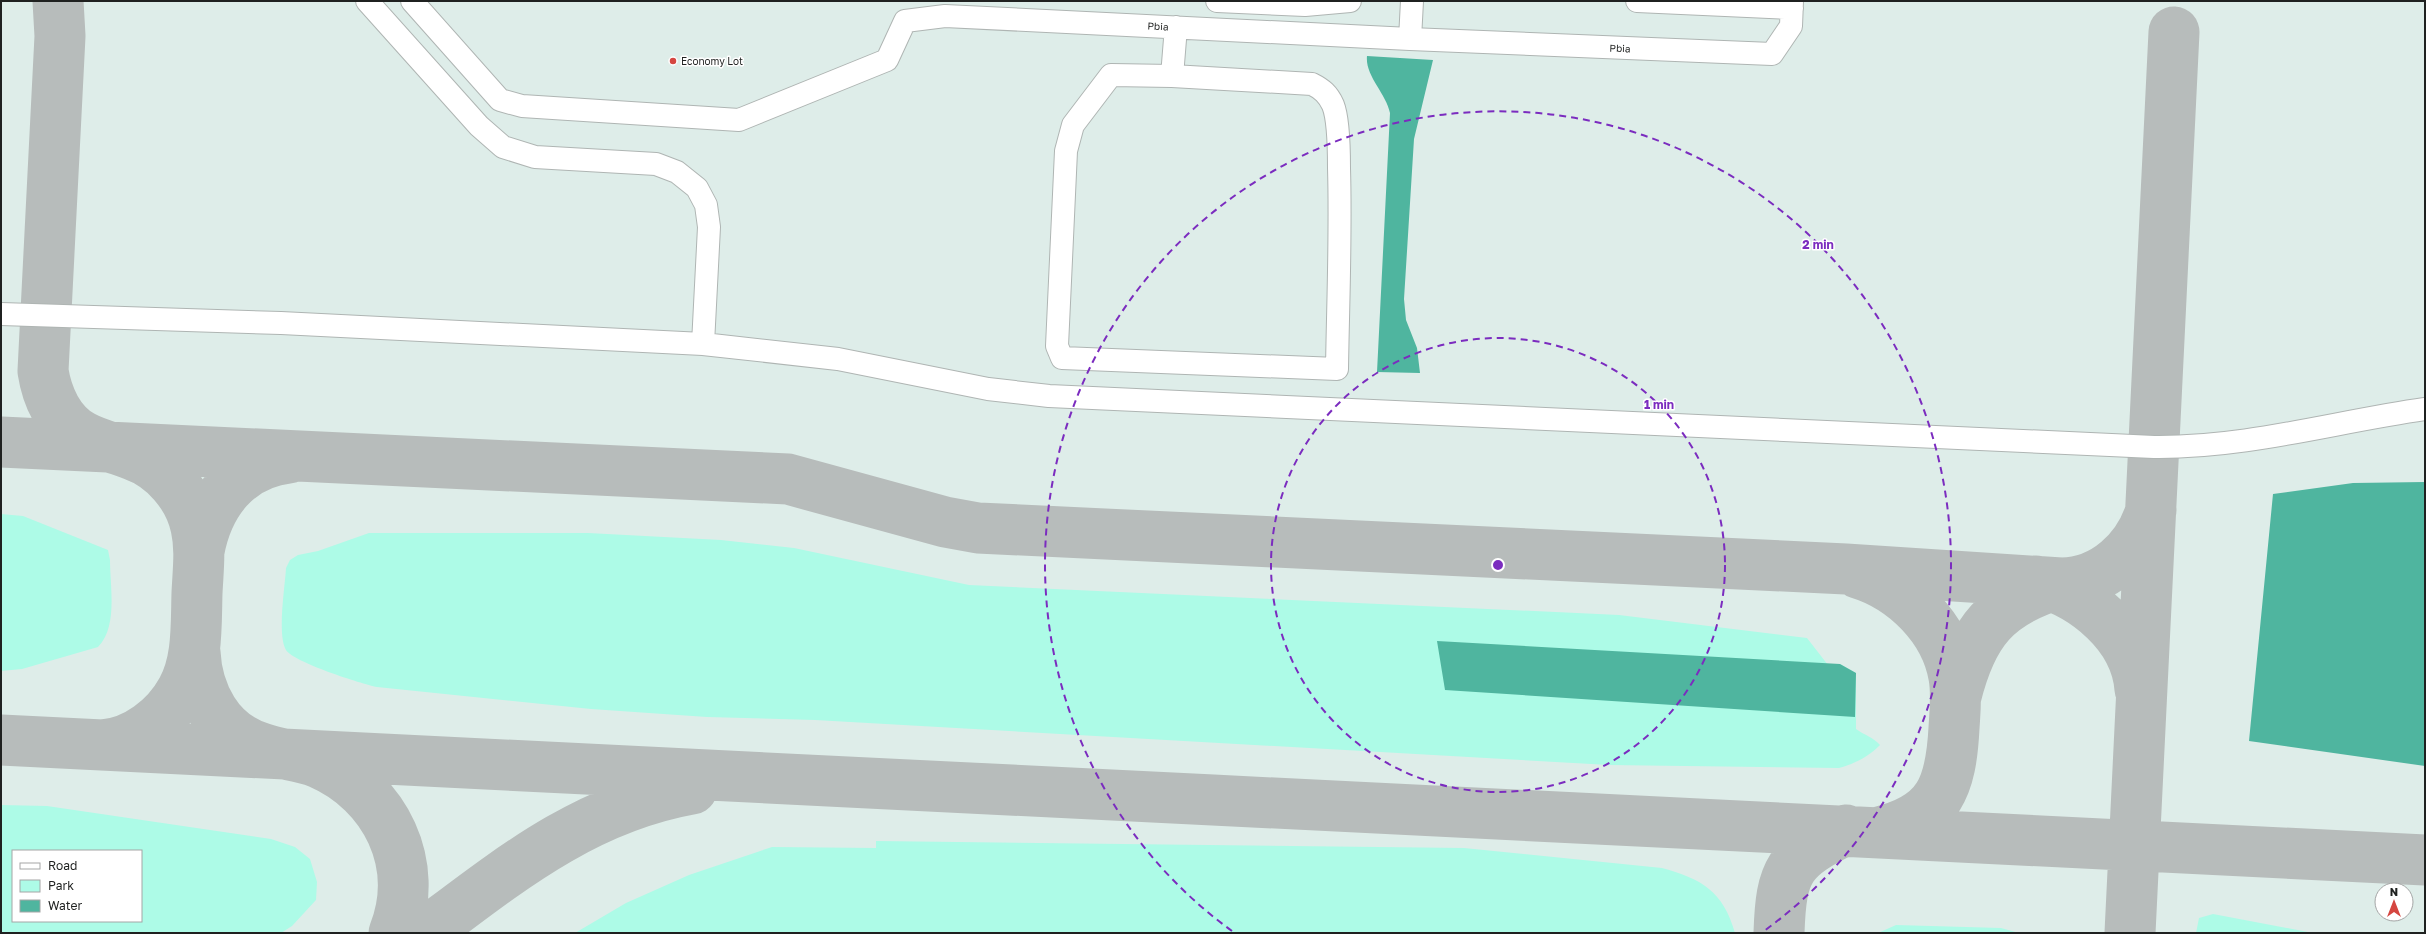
<svg xmlns="http://www.w3.org/2000/svg" width="2426" height="934" viewBox="0 0 2426 934" font-family="'Golos Text',sans-serif">
<style>
.built{fill:#deede9;fill-rule:evenodd}
.green{fill:#adfbe7;fill-rule:evenodd}
.water{fill:#4fb59f}
.lines{fill:none;stroke-linecap:round;stroke-linejoin:round}
.taxiway{stroke:#b7bcbb;stroke-width:51}
.minor-casing{stroke:#afb5b3;stroke-width:24}
.minor{stroke:#fff;stroke-width:22}
.ring{fill:none;stroke:#7b2cbf;stroke-width:2;stroke-dasharray:7 5}
.poi-dot{fill:#d54640;stroke:#fff;stroke-width:1.5}
.labels{text-anchor:middle;stroke-width:3;stroke-linejoin:round;paint-order:stroke}
.street-label{font-size:10px;fill:#1f2120;stroke:#fff}
.poi-label{font-size:10px;fill:#1f2120;stroke:#fff;text-anchor:start}
.centre{fill:#7b2cbf;stroke:#fff;stroke-width:2}
.ring-label{font-size:12px;text-anchor:middle;font-weight:bold;fill:#7b2cbf;stroke:#fff;stroke-width:3;stroke-linejoin:round;paint-order:stroke}
</style>
<rect width="100%" height="100%" fill="#f1f8f6"/>
<!-- built -->
<path class="built" d="M1 1H2425V933H1ZM13 851H141V921H13ZM2382 890H2406V914H2382Z"/>
<!-- green -->
<path class="green" d="M1 514 23 516 108 550 110 560C110 587 118 627 98 647L22 669 1 671Z
M369 533H588L721 540 794 548 969 585 1619 615 1807 638 1828 665 1840 664 1856 673V729C1864 735 1873 737 1880 745 1868 757 1856 763 1839 768L1609 765 815 720 707 717 591 709 377 687C362 684 293 662 286 650 277 635 285 587 286 568L290 560 298 555 318 551Z
M1 805 47 806 271 839 295 847 310 859 317 882 316 900 292 926 281 933H1ZM13 851H141V921H13Z
M876 841 1464 848 1662 868C1702 879 1723 891 1735 933H575L626 903 689 875 772 847 876 848Z
M2213 914 2313 933H2196L2199 918Z
M1896 925 2001 928 2019 933H1878Z"/>
<!-- water -->
<path class="water" d="M1367 56 1433 60 1414 139 1404 299 1406 320 1417 348 1420 373 1377 372 1390 113C1386 93 1365 76 1367 56Z
M2425 482V766L2249 741 2273 494 2353 483Z
M1437 641 1840 664 1856 673 1855 717 1445 690Z"/>
<g class="lines">
<!-- taxiway -->
<path class="taxiway" d="M58 1 60 36 43 371C47 397 59 423 82 436 98 445 116 448 133 455 164 466 189 495 196 527 201 549 198 571 197 593 196 626 198 661 182 690 166 719 136 742 103 745
M1 442 788 479 945 522 978 528 1846 569 2061 583C2104 583 2139 550 2151 510
M199 551C208 503 237 464 289 458
M1858 573C1904 587 1946 628 1954 677 1957 694 1955 711 1954 728 1951 786 1940 818 1879 832
M2036 581C2085 594 2136 635 2140 689
M195 652C197 693 218 735 261 748 280 755 300 755 319 763 386 792 421 864 394 933
M1956 696C1972 632 1996 602 2061 583
M1 740C809 783 1617 817 2425 860
M425 933C509 870 585 808 692 789
M1779 933C1781 870 1789 857 1846 830
M2130 933 2174 32"/>
<defs>
<path id="minor" d="M367 1 479 126 503 147 535 157 656 164 677 172 697 188 706 205 709 227 703 344
M412 1 500 100 522 106 739 120 887 60 905 21 945 16 1410 39 1772 54 1791 26 1792 1
M1217 1 1305 5 1350 1
M1637 1 1792 8
M1410 39 1412 1
M1172 76 1312 84C1322 89 1328 94 1333 105 1339 120 1339 151 1339 168 1341 235 1338 302 1337 369L1062 358 1057 346 1066 151 1073 125 1111 75 1172 76 1176 27
M1 314 281 323 703 344 838 359 988 389 1049 396 2154 447C2246 448 2334 422 2425 409"/>
</defs>
<!-- minor casing -->
<use href="#minor" class="minor-casing"/>
<!-- minor -->
<use href="#minor" class="minor"/>
</g>
<!-- distance rings -->
<g class="ring">
<circle cx="1498" cy="565" r="227"/>
<path d="M1232 931A453 453 0 1 1 1764 931"/>
</g>
<!-- markers -->
<circle class="poi-dot" cx="673" cy="61" r="4"/>
<g class="labels">
<!-- street labels -->
<g class="street-label">
<text transform="translate(1158 26) rotate(3)" y="4">Pbia</text>
<text transform="translate(1620 48) rotate(2)" y="4">Pbia</text>
</g>
<!-- poi labels -->
<g class="poi-label">
<text x="681" y="65">Economy Lot</text>
</g>
</g>
<circle cx="1498" cy="565" r="6" class="centre"/>
<g class="ring-label">
<text x="1818" y="249">2 min</text>
<text x="1659" y="409">1 min</text>
</g>
<!-- border -->
<rect width="2426" height="934" fill="none" stroke="#1f2120" stroke-width="4"/>
<!-- legend -->
<rect x="12" y="850" width="130" height="72" fill="#ffffff" stroke="#a5a6a6"/>
<rect x="20" y="863" width="20" height="6" fill="#ffffff" stroke="#a5a6a6"/>
<text x="48" y="870" font-size="12" fill="#1f2120">Road</text>
<rect x="20" y="880" width="20" height="12" fill="#adfbe7" stroke="#a5a6a6"/>
<text x="48" y="890" font-size="12" fill="#1f2120">Park</text>
<rect x="20" y="900" width="20" height="12" fill="#4fb59f" stroke="#a5a6a6"/>
<text x="48" y="910" font-size="12" fill="#1f2120">Water</text>
<!-- north arrow -->
<g transform="translate(2394 902)"><circle r="19" fill="#ffffff" stroke="#a5a6a6"/>
<path d="M0-3L7 15L0 10L-7 15Z" fill="#d54640"/>
<text y="-6" font-size="11" font-weight="bold" text-anchor="middle" fill="#1f2120">N</text>
</g>
</svg>
